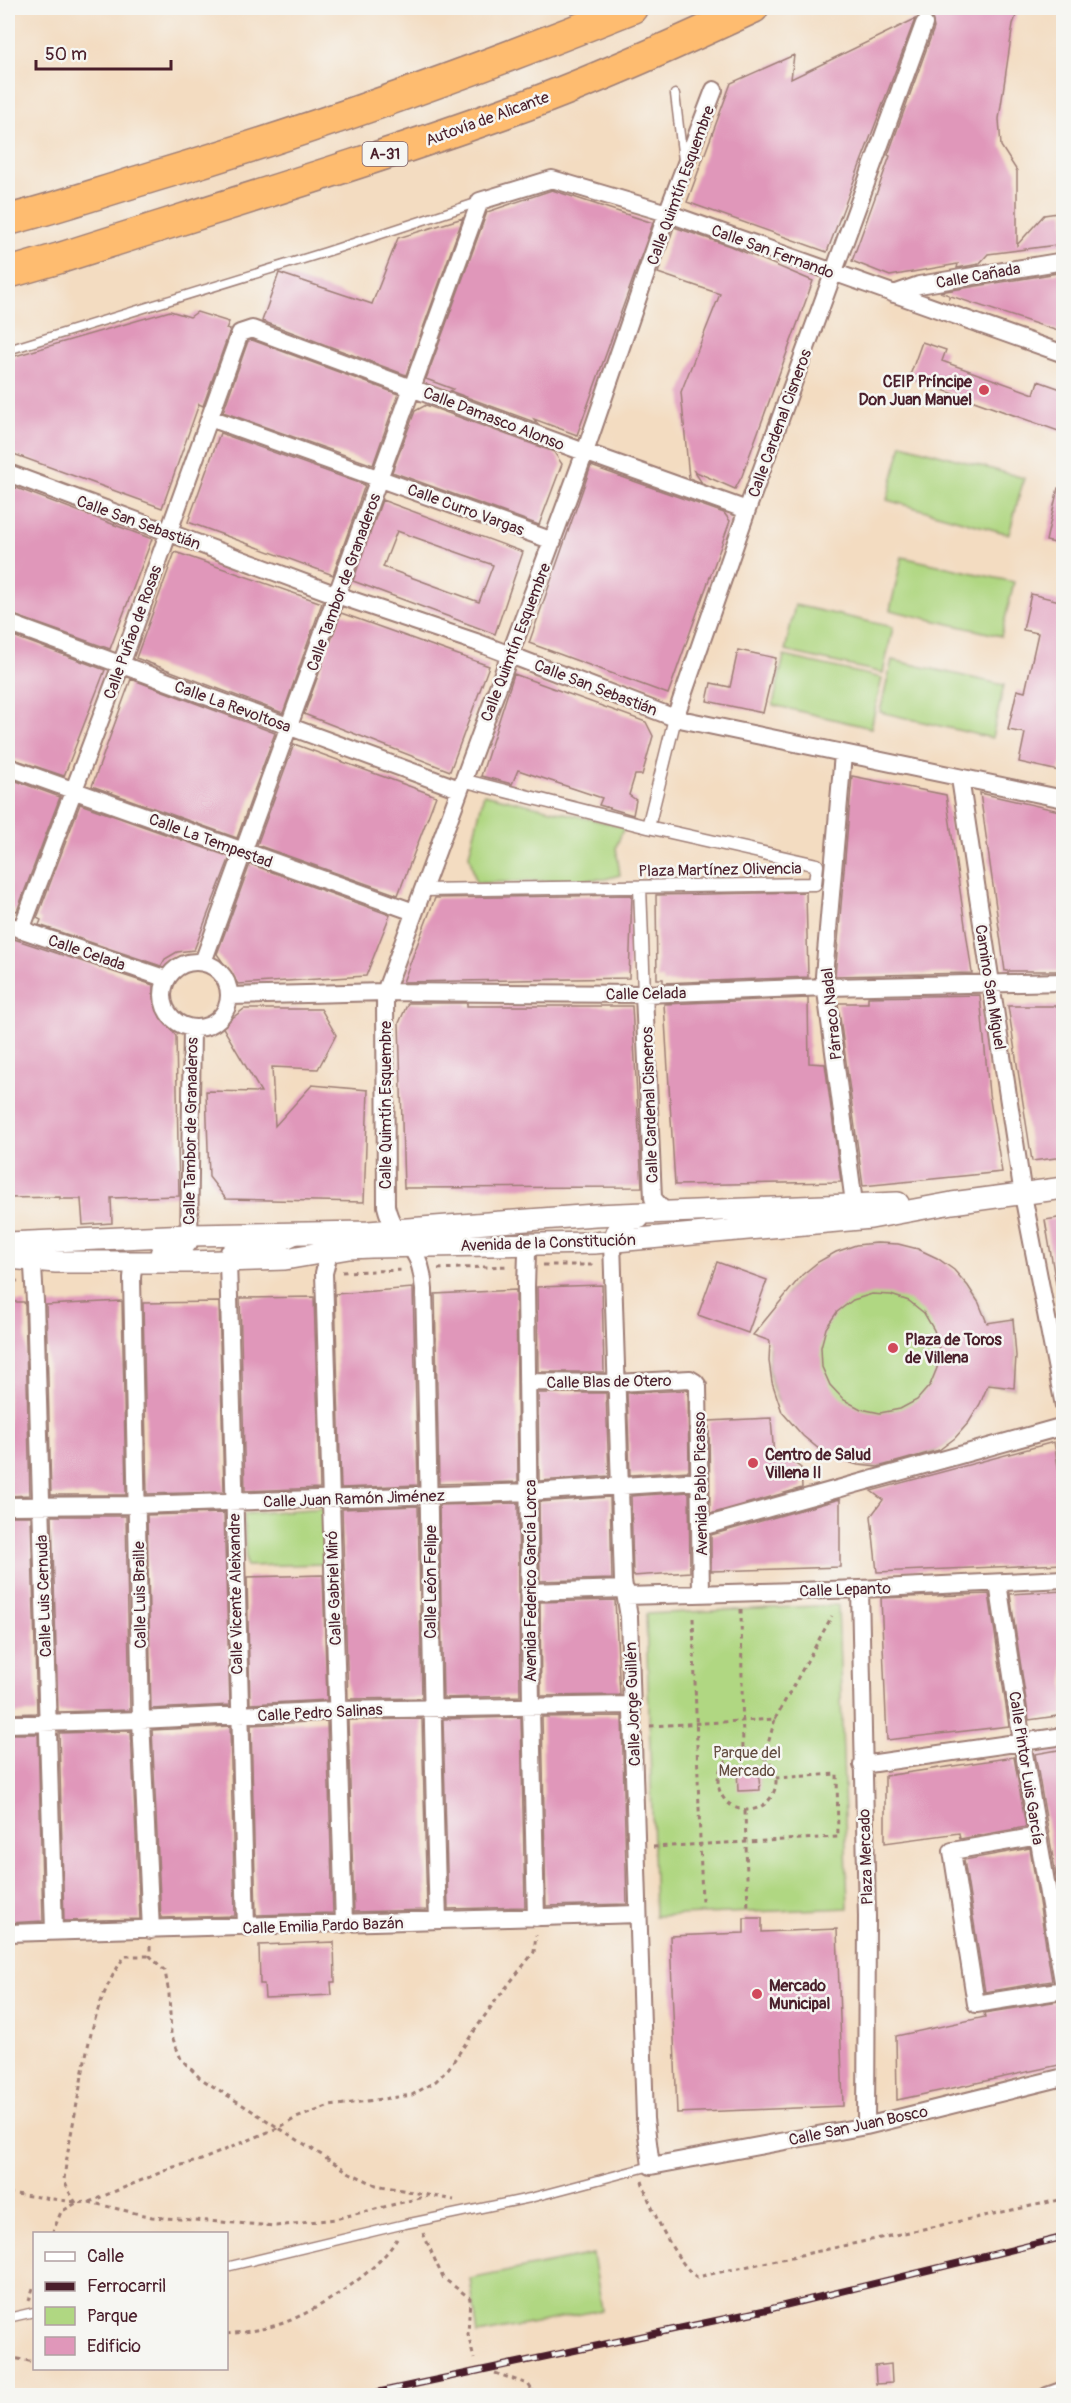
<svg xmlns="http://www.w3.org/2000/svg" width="1071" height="2403" viewBox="0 0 1071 2403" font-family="Pangolin,sans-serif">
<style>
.green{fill:#b0d782;stroke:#7d7b56;stroke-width:1.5}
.building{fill:#e097ba;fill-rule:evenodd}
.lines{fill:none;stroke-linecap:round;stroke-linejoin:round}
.service-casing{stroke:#9e7e76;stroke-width:11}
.pedestrian-casing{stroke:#9e7e76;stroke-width:15}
.minor-casing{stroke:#9e7e76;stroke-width:20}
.tertiary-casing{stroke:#9e7e76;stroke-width:24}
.motorway-casing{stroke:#9e7e76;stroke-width:33}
.path{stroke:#9e7e76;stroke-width:3;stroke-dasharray:4.5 4.5;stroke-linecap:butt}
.service{stroke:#fff;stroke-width:8}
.pedestrian{stroke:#fff;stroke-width:12}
.minor{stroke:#fff;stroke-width:16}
.tertiary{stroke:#fff;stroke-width:21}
.motorway{stroke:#febc70;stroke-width:30}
.rail-casing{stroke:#4a1f2b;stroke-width:7}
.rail{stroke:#f6f6f2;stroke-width:4.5;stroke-dasharray:14;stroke-linecap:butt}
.poi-dot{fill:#d1495b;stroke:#f6f6f2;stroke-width:2}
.labels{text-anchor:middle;stroke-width:5;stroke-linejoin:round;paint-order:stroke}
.shield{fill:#f6f6f2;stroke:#7e6067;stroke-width:1.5}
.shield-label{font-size:15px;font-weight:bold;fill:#4a1f2b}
.street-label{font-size:16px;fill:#4a1f2b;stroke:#f6f6f2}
.poi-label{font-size:16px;font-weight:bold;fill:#4a1f2b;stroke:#f6f6f2;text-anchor:start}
.park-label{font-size:16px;fill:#644d41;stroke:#f6f6f2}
</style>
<rect width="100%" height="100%" fill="#f6f6f2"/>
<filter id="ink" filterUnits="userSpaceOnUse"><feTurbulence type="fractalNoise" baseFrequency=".0167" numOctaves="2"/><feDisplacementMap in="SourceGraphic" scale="12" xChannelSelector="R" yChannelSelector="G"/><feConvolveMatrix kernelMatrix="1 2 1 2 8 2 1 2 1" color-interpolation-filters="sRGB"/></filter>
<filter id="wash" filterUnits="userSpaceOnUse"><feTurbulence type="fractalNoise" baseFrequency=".008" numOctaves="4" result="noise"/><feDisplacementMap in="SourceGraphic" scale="24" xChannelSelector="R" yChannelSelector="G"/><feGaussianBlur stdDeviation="1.35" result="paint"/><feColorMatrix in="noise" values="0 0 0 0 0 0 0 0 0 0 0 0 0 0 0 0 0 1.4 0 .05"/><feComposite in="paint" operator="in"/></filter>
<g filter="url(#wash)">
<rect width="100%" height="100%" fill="#f3dcc1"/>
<!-- green -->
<path class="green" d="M902 444 1024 478 1009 534 887 500Z
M902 557 1014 582 1001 636 890 610Z
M795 605 893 627 883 673 785 651Z
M784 656 882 678 871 728 773 705Z
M892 660 1004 685 992 738 880 712Z
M484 794 624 827 616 847 620 875 605 879 476 883 469 855Z
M877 1243C896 1244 908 1249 925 1257 963 1275 972 1284 987 1323L1013 1319 1016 1356 1014 1388 988 1385C970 1430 939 1462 888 1466 879 1467 865 1468 857 1464 843 1456 830 1442 817 1433 807 1425 784 1411 778 1401 770 1388 768 1367 769 1352 772 1289 816 1250 877 1243Z
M325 1508 326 1564 246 1566 244 1514Z
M838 1605 848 1908 655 1916 646 1614Z
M593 2254 602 2310 478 2334 470 2279Z"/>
<g id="blocks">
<!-- building -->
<path class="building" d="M949 8H1019L1013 24 999 119 1001 146 1017 171V245L1044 215 1064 212V244L988 254 979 264 957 268 958 264 890 276 852 261 890 156 888 155 934 28 932 17Z
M915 19 827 252 687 202 731 83 794 55 791 79Z
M552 190 653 223 577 435 534 419 537 423 450 391 453 389 426 379 487 212Z
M463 218 406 375 262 321 279 273 372 304 398 238Z
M674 227 730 246 813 281 742 476 735 489 694 471 702 483 689 478 681 392 720 294 658 273Z
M1064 272V333L951 296 949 298V295L940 292Z
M170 311 190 317 197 312 229 322 226 329 230 330 203 406 199 404 162 508 8 452V358Z
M252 340 398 394 373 465 223 412 248 341Z
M922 342 946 350 942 361 1034 394 1038 381 1064 390V433L909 378Z
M426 405 554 452 562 464 539 525 392 472 415 411Z
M220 433 365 485 333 575 188 522Z
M591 466 724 513 730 521 668 694 529 643Z
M14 487 152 539 110 649 8 613V506Z
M1058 488 1064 489V545L1046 541Z
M382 500 523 552 495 634 353 581ZM397 531 493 565 479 602 383 567Z
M175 552 322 603 283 713 136 658Z
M1031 594 1064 602V753L1059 771 1019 762 1025 733 1008 730 1017 690 1025 692 1038 633 1023 630Z
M341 613 489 666 450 771 304 714Z
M8 634 105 670 64 776 8 757Z
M738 650 776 658 763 713 707 701 711 683 730 687Z
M514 674 646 722 653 736 642 775H635L629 795 636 800 633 815 599 805 602 798 518 770 512 784 481 776Z
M131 679 275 733 237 838 92 786Z
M294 744 436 796 398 895 257 845Z
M852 776 946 795 972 973 835 976Z
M8 778 60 797 17 911 8 908Z
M980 793 1064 812V971H1005Z
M80 804 230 857 194 950 177 952 165 959 161 966 39 925 41 920 37 918Z
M250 864 390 915 366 976 238 984 217 954Z
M806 892 808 977 663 983V979H657L656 895Z
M632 895 629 978 403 982 435 898Z
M8 937 153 985V999L161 1016 176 1036 179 1196 111 1198 112 1223 83 1225 81 1199H60V1197L8 1198Z
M980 995 989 1094 1002 1172 863 1186 838 1003H868V997Z
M808 998 809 1063 825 1064 841 1182 675 1185 664 1004Z
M408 1003H467V1006H632L642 1187 404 1188 399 1023Z
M1008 1006H1064V1157L1032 1161Z
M244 1009H321L336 1035 318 1069 272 1067 275 1126 312 1085 368 1090 364 1202 226 1199 209 1177 206 1091 261 1092 222 1026Z
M1064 1217V1283L1056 1284 1045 1220Z
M877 1243 898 1244 918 1249 937 1258 954 1270 968 1286 979 1303 987 1323 1013 1319 1016 1356 1014 1388 988 1385 980 1404 969 1422 955 1438 939 1450 878 1467 858 1465 838 1459 819 1449 803 1436 782 1412 772 1382 769 1361 770 1341 753 1335 802 1275 818 1262 836 1252 856 1245ZM872 1294 891 1295 909 1301 924 1313 934 1330 939 1348 937 1368 930 1385 917 1400 900 1409 880 1413 861 1409 844 1400 830 1385 822 1367 821 1347 826 1328 837 1312 853 1300Z
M717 1262 767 1280 748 1333 698 1315Z
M602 1285 604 1372H538L537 1287Z
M413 1288 418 1485 341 1488 335 1294Z
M516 1290 518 1482 439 1484 435 1294Z
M314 1297 320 1488 245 1491 240 1298Z
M122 1301 126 1495H51L46 1305Z
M8 1302H24L25 1306 30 1495 8 1496Z
M219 1302 224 1492 147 1494 143 1303Z
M688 1390 689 1471 630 1475 627 1393Z
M538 1393H606L609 1476 539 1481Z
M771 1418 774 1457 787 1458 801 1468 802 1488 710 1514 709 1421Z
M1054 1442 1064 1504V1564L877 1572 871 1516 883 1500 871 1491Z
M689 1492 690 1572 633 1576 631 1496Z
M610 1497 612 1579 540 1581 539 1502Z
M840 1499V1567L711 1571V1535Z
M518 1503 520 1696 443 1698 439 1505Z
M418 1506 422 1698 348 1699 342 1509Z
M224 1513 230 1705 151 1709 147 1515Z
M8 1516H31L37 1713 8 1714Z
M52 1516H126L130 1710 58 1712Z
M323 1575 327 1700 250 1704 247 1577Z
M1064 1591V1715L1029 1720 1010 1594Z
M989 1594 1009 1726 887 1740 881 1598Z
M615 1600 620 1695 541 1696 540 1602Z
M622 1716 627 1904 546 1906 542 1717Z
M521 1717 525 1907 448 1909 443 1719Z
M422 1719 427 1910 354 1912 348 1720Z
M327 1721 333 1913 256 1915 251 1725Z
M230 1726 235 1916 161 1918 152 1730Z
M131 1731 140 1919 64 1921 59 1733Z
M8 1734H38L43 1921 8 1923Z
M1064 1749V1922L1035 1754Z
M1014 1757 1026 1827 960 1839 959 1833 885 1843V1776Z
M758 1767 760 1790 738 1791 737 1768Z
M1030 1848 1052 1981 985 1992 964 1860Z
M744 1918H762V1932L837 1929 843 2106 677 2113 670 1936 744 1933Z
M334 1942 335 1982H331L332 1995 265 1998 264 1984H260L259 1945Z
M1059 2001 1064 2031V2064L897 2100 896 2036 985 2017 984 2013Z
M891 2364 892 2383 876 2384 875 2366Z"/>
</g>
</g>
<g filter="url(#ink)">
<use href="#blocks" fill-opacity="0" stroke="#9e7e76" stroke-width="1.5"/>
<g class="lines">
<defs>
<path id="service" d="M675 94 683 160
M8 350 326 252 479 202
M226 2267 405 2224 530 2198 651 2166
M8 2318 34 2312"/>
<path id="pedestrian" d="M648 827 675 718
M640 887 644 994
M422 890 815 884 817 865 648 827 462 780"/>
<path id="minor" d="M894 294 919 285 1064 261
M210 418 553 541
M8 473 337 595 476 642 675 718 1064 799
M8 623 459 789
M675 718 747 510 924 24
M843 754 824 976 854 1203
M8 767 414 912
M960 778 1023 1195 1064 1406
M8 925 167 979
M21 930 121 665 240 333 252 329 576 449 747 510
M203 962 480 201 552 179 667 213 1064 354
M163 995a33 33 0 1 1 66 0a33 33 0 1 1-66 0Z
M644 994 653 1198 664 1211
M229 996 385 992 644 994 827 987 1064 982
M640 1220C624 1222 613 1224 612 1242L623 1581 629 1617 645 2119 651 2166 866 2126 1064 2077
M531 1245 527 1253 526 1287 531 1707 536 1918
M159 1252H181L189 1243 192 1028
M329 1253 324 1273 344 1924
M41 1259 29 1261 33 1267 35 1301 54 1931
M137 1262 133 1268 132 1278 141 1720 151 1930
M527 1382 617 1383 690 1379 695 1382 698 1386 701 1594
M8 1506 137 1505 529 1492 700 1481
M701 1527 1064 1426
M998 1583 1022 1742 1064 1987
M860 1589 867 1917 866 2126
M529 1592 625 1589
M626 1596 860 1589 1064 1579
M8 1724 141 1720 337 1710 632 1705
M862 1765 1064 1736
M1038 1836 952 1851 976 2004 1064 1990
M438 1920C431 1710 430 1500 424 1290 423 1279 422 1268 417 1258 406 1235 393 1235 386 1206L385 992 585 452 667 213 714 90
M246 1927 228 1260 229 1252 237 1247 276 1245 297 1235
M8 1933 638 1914
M1047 2396 1064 2390"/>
<path id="tertiary" d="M8 1243 189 1235 368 1232 595 1215 898 1203
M8 1258 56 1262H190L285 1259 349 1248 371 1247 594 1243 871 1218 952 1203 1064 1188"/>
<path id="motorway" d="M8 220C56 208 104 191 152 177 315 129 475 71 632 8
M8 273 60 258C216 208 373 161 527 105 603 77 680 42 753 8"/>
</defs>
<!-- service casing -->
<use href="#service" class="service-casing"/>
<!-- pedestrian casing -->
<use href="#pedestrian" class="pedestrian-casing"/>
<!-- minor casing -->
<use href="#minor" class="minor-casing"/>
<!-- tertiary casing -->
<use href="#tertiary" class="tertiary-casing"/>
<!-- motorway casing -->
<use href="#motorway" class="motorway-casing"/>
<!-- path -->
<path class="path" d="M543 1265H596
M438 1269 509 1266
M342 1272 405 1270
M8 1282 18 1281
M741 1609 743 1752
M693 1618 702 1903
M775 1719 832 1616
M650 1726 775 1719 764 1758
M718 1781a29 29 0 1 1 58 0a29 29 0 1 1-58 0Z
M745 1811 748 1910
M653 1847 838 1837 837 1774 776 1778
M150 1946V1956L165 1971 169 1994 171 2034 181 2059 200 2078 350 2173 376 2185 454 2200
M642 2181C649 2205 676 2264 697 2277L1064 2199
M8 2193 75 2202
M89 2202 174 2167 201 2160 280 2127 296 2118 330 2106 412 2095 436 2081 448 2069 493 2004 534 1952 536 1935
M76 2203 68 2190 64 2180C67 2152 73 2125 78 2098 87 2048 95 1998 125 1956H150
M423 2233 443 2278 470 2298 468 2334 474 2359
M52 2234 61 2212 76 2203 89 2202 152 2217 276 2226 335 2219 428 2196
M29 2301 34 2285
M226 2334C247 2332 267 2329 286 2322 322 2308 377 2272 397 2239
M8 2357 34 2362
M495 2373 528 2384 532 2390 529 2396
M532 2390 537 2396"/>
<!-- service -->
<use href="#service" class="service"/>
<!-- pedestrian -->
<use href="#pedestrian" class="pedestrian"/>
<!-- minor -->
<use href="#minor" class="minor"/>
<!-- tertiary -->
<use href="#tertiary" class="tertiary"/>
<!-- motorway -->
<use href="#motorway" class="motorway"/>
<defs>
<path id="rail" d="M360 2396 770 2309 1064 2237"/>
</defs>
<!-- rail casing -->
<use href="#rail" class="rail-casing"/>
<!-- rail -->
<use href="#rail" class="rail"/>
</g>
</g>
<!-- markers -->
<g class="poi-dot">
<circle cx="984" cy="390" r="6"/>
<circle cx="893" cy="1348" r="6"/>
<circle cx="753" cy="1463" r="6"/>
<circle cx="757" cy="1994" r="6"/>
</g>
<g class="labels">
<!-- shield labels -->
<rect class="shield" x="362.5" y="142" width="45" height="24" rx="4.5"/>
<g class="shield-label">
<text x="385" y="159">A-31</text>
</g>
<!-- street labels -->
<g class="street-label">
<text transform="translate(487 118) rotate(-20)" y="6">Autovía de Alicante</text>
<text transform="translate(680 185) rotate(-70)" y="6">Calle Quimtín Esquembre</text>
<text transform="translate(773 251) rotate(20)" y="6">Calle San Fernando</text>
<text transform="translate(978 275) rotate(-10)" y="6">Calle Cañada</text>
<text transform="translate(494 418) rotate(21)" y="6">Calle Damasco Alonso</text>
<text transform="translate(779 423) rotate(-70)" y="6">Calle Cardenal Cisneros</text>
<text transform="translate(466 509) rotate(20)" y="6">Calle Curro Vargas</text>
<text transform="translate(139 522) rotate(20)" y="6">Calle San Sebastián</text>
<text transform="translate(343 582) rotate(-70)" y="6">Calle Tambor de Granaderos</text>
<text transform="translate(132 632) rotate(-70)" y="6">Calle Puñao de Rosas</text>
<text transform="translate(515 642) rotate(-69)" y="6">Calle Quimtín Esquembre</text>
<text transform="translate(596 687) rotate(21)" y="6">Calle San Sebastián</text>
<text transform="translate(233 706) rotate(20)" y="6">Calle La Revoltosa</text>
<text transform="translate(211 840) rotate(20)" y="6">Calle La Tempestad</text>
<text transform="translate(720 869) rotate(-1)" y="6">Plaza Martínez Olivencia</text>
<text transform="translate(87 952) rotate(19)" y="6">Calle Celada</text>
<text transform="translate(991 987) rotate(81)" y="6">Camino San Miguel</text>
<text transform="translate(646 993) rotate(-1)" y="6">Calle Celada</text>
<text transform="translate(831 1014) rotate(-96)" y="6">Párraco Nadal</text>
<text transform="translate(385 1105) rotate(-90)" y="6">Calle Quimtín Esquembre</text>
<text transform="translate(649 1105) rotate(-92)" y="6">Calle Cardenal Cisneros</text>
<text transform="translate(190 1131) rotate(-89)" y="6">Calle Tambor de Granaderos</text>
<text transform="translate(548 1242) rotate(-2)" y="6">Avenida de la Constitución</text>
<text transform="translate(609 1381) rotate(-1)" y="6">Calle Blas de Otero</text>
<text transform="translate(700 1484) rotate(-91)" y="6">Avenida Pablo Picasso</text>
<text transform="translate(354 1498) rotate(-2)" y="6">Calle Juan Ramón Jiménez</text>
<text transform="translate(530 1581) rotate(-90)" y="6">Avenida Federico García Lorca</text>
<text transform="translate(430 1582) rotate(-90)" y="6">Calle León Felipe</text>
<text transform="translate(333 1588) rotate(-92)" y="6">Calle Gabriel Miró</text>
<text transform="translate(845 1589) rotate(-2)" y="6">Calle Lepanto</text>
<text transform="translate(235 1594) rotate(-91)" y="6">Calle Vicente Aleixandre</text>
<text transform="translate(139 1595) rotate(-91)" y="6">Calle Luis Braille</text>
<text transform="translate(43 1596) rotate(-92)" y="6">Calle Luis Cernuda</text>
<text transform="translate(632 1704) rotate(-92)" y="6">Calle Jorge Guillén</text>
<text transform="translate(320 1712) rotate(-3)" y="6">Calle Pedro Salinas</text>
<text transform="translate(1027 1768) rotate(81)" y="6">Calle Pintor Luis García</text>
<text transform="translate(865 1857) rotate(-92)" y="6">Plaza Mercado</text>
<text transform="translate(323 1925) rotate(-2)" y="6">Calle Emilia Pardo Bazán</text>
<text transform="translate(858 2125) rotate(-12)" y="6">Calle San Juan Bosco</text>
</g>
<!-- poi labels -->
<g class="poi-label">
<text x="972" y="387" text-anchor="end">CEIP Príncipe<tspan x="972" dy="18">Don Juan Manuel</tspan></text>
<text x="905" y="1345">Plaza de Toros<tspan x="905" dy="18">de Villena</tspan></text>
<text x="765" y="1460">Centro de Salud<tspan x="765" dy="18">Villena II</tspan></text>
<text x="769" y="1991">Mercado<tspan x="769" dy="18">Municipal</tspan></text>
</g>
<!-- park labels -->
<g class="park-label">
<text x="747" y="1758">Parque del<tspan x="747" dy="18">Mercado</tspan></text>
</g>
</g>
<!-- margin -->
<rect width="1071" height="2403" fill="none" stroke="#f6f6f2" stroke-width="30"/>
<!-- legend -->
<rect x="33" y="2232" width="195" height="138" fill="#f6f6f2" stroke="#b1a0a2" stroke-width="1.5"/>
<rect x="45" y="2252" width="30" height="9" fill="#ffffff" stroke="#b1a0a2" stroke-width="1.5"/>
<text x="87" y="2262" font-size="18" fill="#4a1f2b">Calle</text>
<rect x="45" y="2282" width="30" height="9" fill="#4a1f2b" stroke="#b1a0a2" stroke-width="1.5"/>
<text x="87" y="2292" font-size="18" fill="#4a1f2b">Ferrocarril</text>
<rect x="45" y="2307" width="30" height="18" fill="#b0d782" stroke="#b1a0a2" stroke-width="1.5"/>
<text x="87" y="2322" font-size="18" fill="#4a1f2b">Parque</text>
<rect x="45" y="2337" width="30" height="18" fill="#e097ba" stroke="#b1a0a2" stroke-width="1.5"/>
<text x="87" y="2352" font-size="18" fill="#4a1f2b">Edificio</text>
<!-- scale -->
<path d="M36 60v9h135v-9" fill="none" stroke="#4a1f2b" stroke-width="3"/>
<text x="45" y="60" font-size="18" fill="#4a1f2b" stroke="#f6f6f2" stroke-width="4.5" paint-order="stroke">50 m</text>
</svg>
